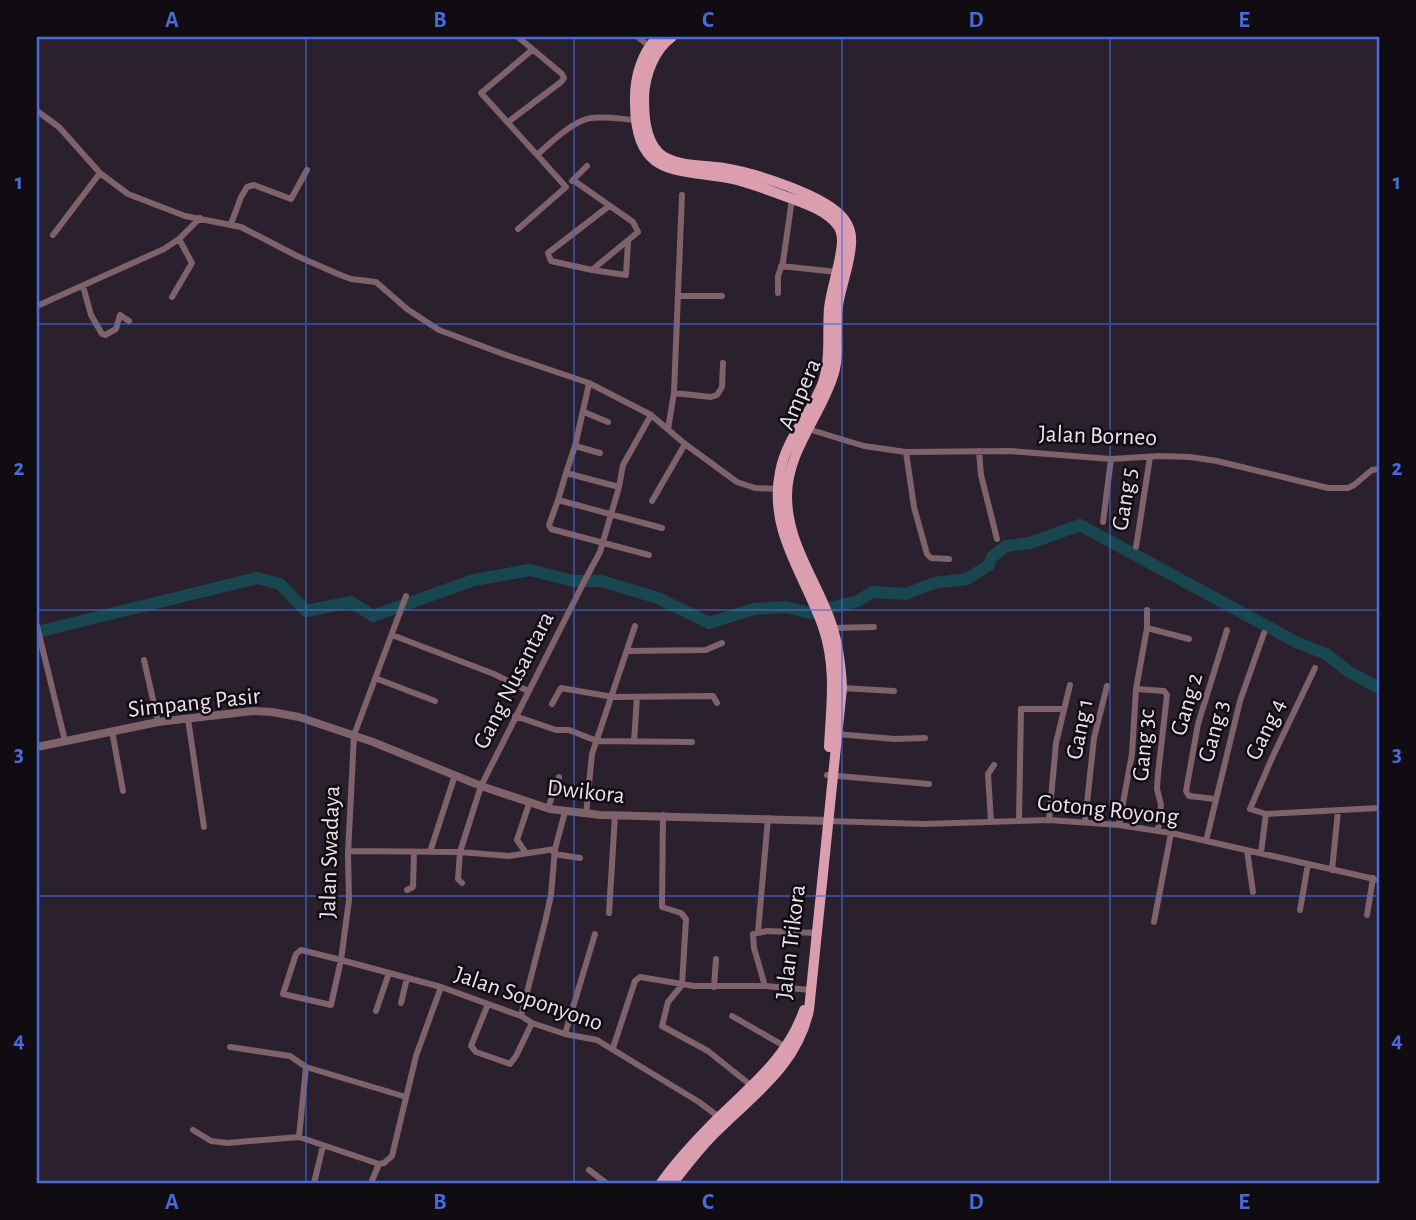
<svg xmlns="http://www.w3.org/2000/svg" width="1416" height="1220" viewBox="0 0 1416 1220" font-family="'Alegreya Sans',sans-serif">
<style>
.lines{fill:none;stroke-linecap:round;stroke-linejoin:round}
.river{stroke:#184751;stroke-width:12}
.minor{stroke:#7f626a;stroke-width:6}
.tertiary{stroke:#7f626a;stroke-width:8}
.primary{stroke:#da9eaf;stroke-width:10}
.grid{fill:none;stroke:#466bdc;stroke-width:2;stroke-opacity:0.55}
.labels{text-anchor:middle;stroke-width:5;stroke-linejoin:round;paint-order:stroke}
.street-label{font-size:24px;fill:#e9e1eb;stroke:#110c12}
.neatline{fill:none;stroke:#466bdc;stroke-width:2.5}
.grid-label{font-size:23px;text-anchor:middle;font-weight:bold;fill:#466bdc}
</style>
<rect width="100%" height="100%" fill="#2b202e"/>
<g class="lines">
<!-- river -->
<path class="river" d="M37 632 257 578 280 584 306 611 351 602 373 616 474 580 530 570 573 581H601L658 598 709 623 754 609 786 607 810 613 858 601 872 592 906 594 934 583 967 579 989 565 992 557 1006 546 1030 543 1080 525 1296 642 1326 654 1348 671 1379 688"/>
<!-- minor -->
<path class="minor" d="M638 37 650 47
M37 111 59 127 100 173 128 194 185 216 241 227 297 256 338 274 351 279 376 282 407 309 439 330 506 355 589 383 651 415 685 444 737 482 755 488 778 489
M508 122 561 82 564 78 562 74 518 37
M537 155C549 144 574 120 591 118 605 116 621 119 635 120
M573 180 633 222 638 232 592 270 551 261 548 253 609 206
M572 181 587 166
M231 224 241 197 247 187 254 185 291 199 307 170
M518 229 566 187 481 93 532 50
M53 235 100 173
M781 266 837 272
M592 270 626 275 628 242
M83 286 91 315 102 334 105 335 116 329 120 315 129 321
M778 293V276L783 262 792 199
M678 296H722
M172 297 192 263 179 239
M37 306 164 249 179 239 200 218
M674 393 711 397 717 395 722 387 723 363
M584 412 608 422
M668 429 674 393 682 195
M808 429 864 446 906 452 1010 451 1111 459 1159 456 1190 457 1217 461 1328 488H1348L1354 485 1372 470 1379 469
M575 446 589 384
M979 451 981 475 997 539
M906 452 914 507 927 554 931 558 949 559
M566 473 575 446 600 453
M558 500 566 473 619 487
M652 501 685 444
M1103 522 1111 459
M1136 547 1150 457
M649 555 551 529 549 525 558 500 662 528
M406 596 354 735 348 854 349 900 341 960 441 987 521 1016 532 1023 565 1034 597 1040 699 1102 719 1117
M37 626 65 741
M833 628 874 627
M1147 628 1189 639
M392 635 494 674 528 691
M628 651 706 650 722 643
M144 660 158 722
M1315 668 1272 758 1250 809 1266 814 1379 808
M375 678 435 701
M842 688 894 691
M1136 689 1164 691 1167 695 1158 774 1157 789 1161 805 1158 831
M552 704 561 688 613 697 713 696 717 703
M515 716 556 730H569L597 741 692 742
M188 719 204 827
M112 731 123 791
M836 734 895 739 925 738
M634 742 637 697
M827 775 929 784
M1215 799 1189 796 1186 791 1198 724 1227 630
M548 808 559 777
M586 814 592 754 635 626
M663 815 662 907 681 913 686 919 682 985 668 1002 662 1026 708 1051 753 1087
M1019 820 1021 709H1064
M1049 820 1056 743 1070 685
M828 821 924 824 1049 820 1119 825 1171 833 1379 880
M991 822 988 774 994 765
M1085 822 1094 738 1107 686
M1119 825 1132 754 1136 689 1147 628V610
M1206 841 1240 701 1264 633
M1247 850 1253 892
M349 851 460 852 509 856 555 849
M430 852 455 775
M526 853 517 840 529 804
M1261 853 1266 814
M554 854 580 858
M1332 870 1338 811
M462 883 458 879 460 852 481 786 586 578 600 552 619 487 623 465 651 415
M407 890 413 887 414 853
M1300 910 1308 864
M609 913 615 815
M1367 915 1373 878
M1154 922 1171 833
M758 932 768 818
M301 950 341 960 331 1005 283 994 296 954Z
M765 986 754 948 753 934 767 931 817 933
M714 987 716 959
M401 1003 407 978
M488 1004 471 1046 476 1052 510 1064 516 1056 532 1023
M376 1011 389 973
M521 1016 545 922 551 895 555 849 565 812
M732 1016 786 1047
M565 1034 595 934
M230 1047 290 1056 306 1067
M613 1048 635 981 640 977 694 986H765L812 990
M193 1130 211 1141 227 1143 299 1137 379 1164 384 1163 392 1156 416 1056 441 987
M299 1137 306 1067 406 1097
M589 1170 606 1183
M314 1183 323 1146
M371 1183 379 1164"/>
<!-- tertiary -->
<path class="tertiary" d="M37 747 158 722 253 711 272 712 299 717 373 742 481 786 550 809 601 815 828 821"/>
<!-- primary -->
<path class="primary" d="M657 37C640 56 634 80 635 105 636 176 674 169 728 178 750 182 772 192 793 199 809 205 828 212 838 226 844 235 842 246 840 257 837 274 831 291 829 308 827 333 831 358 823 382 812 413 786 438 780 472 768 531 805 575 823 627 837 667 831 706 829 747
M672 37C654 50 645 75 644 97 644 115 645 138 658 152 673 167 705 165 724 168 754 173 826 195 844 219 850 227 852 234 851 244 850 265 841 285 838 306 835 331 841 355 832 379 818 419 787 453 787 496 787 543 815 578 830 620 838 642 841 665 842 688L809 1010C797 1066 753 1095 715 1133 699 1149 686 1166 673 1183
M661 1183C677 1160 698 1138 718 1118 752 1085 788 1057 804 1010"/>
</g>
<!-- grid -->
<path class="grid" d="M306 37V1183M574 37V1183M842 37V1183M1110 37V1183M37 324H1379M37 610H1379M37 896H1379"/>
<g class="labels">
<!-- street labels -->
<g class="street-label">
<text transform="translate(799 394) rotate(-67)" y="8">Ampera</text>
<text transform="translate(1098 435) rotate(2)" y="8">Jalan Borneo</text>
<text transform="translate(1124 499) rotate(-81)" y="8">Gang 5</text>
<text transform="translate(513 680) rotate(-63)" y="8">Gang Nusantara</text>
<text transform="translate(194 702) rotate(-6)" y="8">Simpang Pasir</text>
<text transform="translate(1186 704) rotate(-74)" y="8">Gang 2</text>
<text transform="translate(1079 729) rotate(-79)" y="8">Gang 1</text>
<text transform="translate(1265 729) rotate(-65)" y="8">Gang 4</text>
<text transform="translate(1213 731) rotate(-75)" y="8">Gang 3</text>
<text transform="translate(1143 745) rotate(-85)" y="8">Gang 3c</text>
<text transform="translate(586 791) rotate(6)" y="8">Dwikora</text>
<text transform="translate(1108 809) rotate(6)" y="8">Gotong Royong</text>
<text transform="translate(329 852) rotate(-88)" y="8">Jalan Swadaya</text>
<text transform="translate(790 942) rotate(-83)" y="8">Jalan Trikora</text>
<text transform="translate(529 998) rotate(19)" y="8">Jalan Soponyono</text>
</g>
</g>
<!-- border -->
<rect width="1416" height="1220" fill="none" stroke="#110c12" stroke-width="77"/>
<rect x="38" y="38" width="1340" height="1144" class="neatline"/>
<g class="grid-label">
<text x="172" y="27">A</text>
<text x="440" y="27">B</text>
<text x="708" y="27">C</text>
<text x="976" y="27">D</text>
<text x="1244" y="27">E</text>
<text x="19" y="189">1</text>
<text x="1397" y="189">1</text>
<text x="19" y="475">2</text>
<text x="1397" y="475">2</text>
<text x="19" y="761">3</text>
<text x="1397" y="761">3</text>
<text x="19" y="1047">4</text>
<text x="1397" y="1047">4</text>
<text x="172" y="1209">A</text>
<text x="440" y="1209">B</text>
<text x="708" y="1209">C</text>
<text x="976" y="1209">D</text>
<text x="1244" y="1209">E</text>
</g>
</svg>
